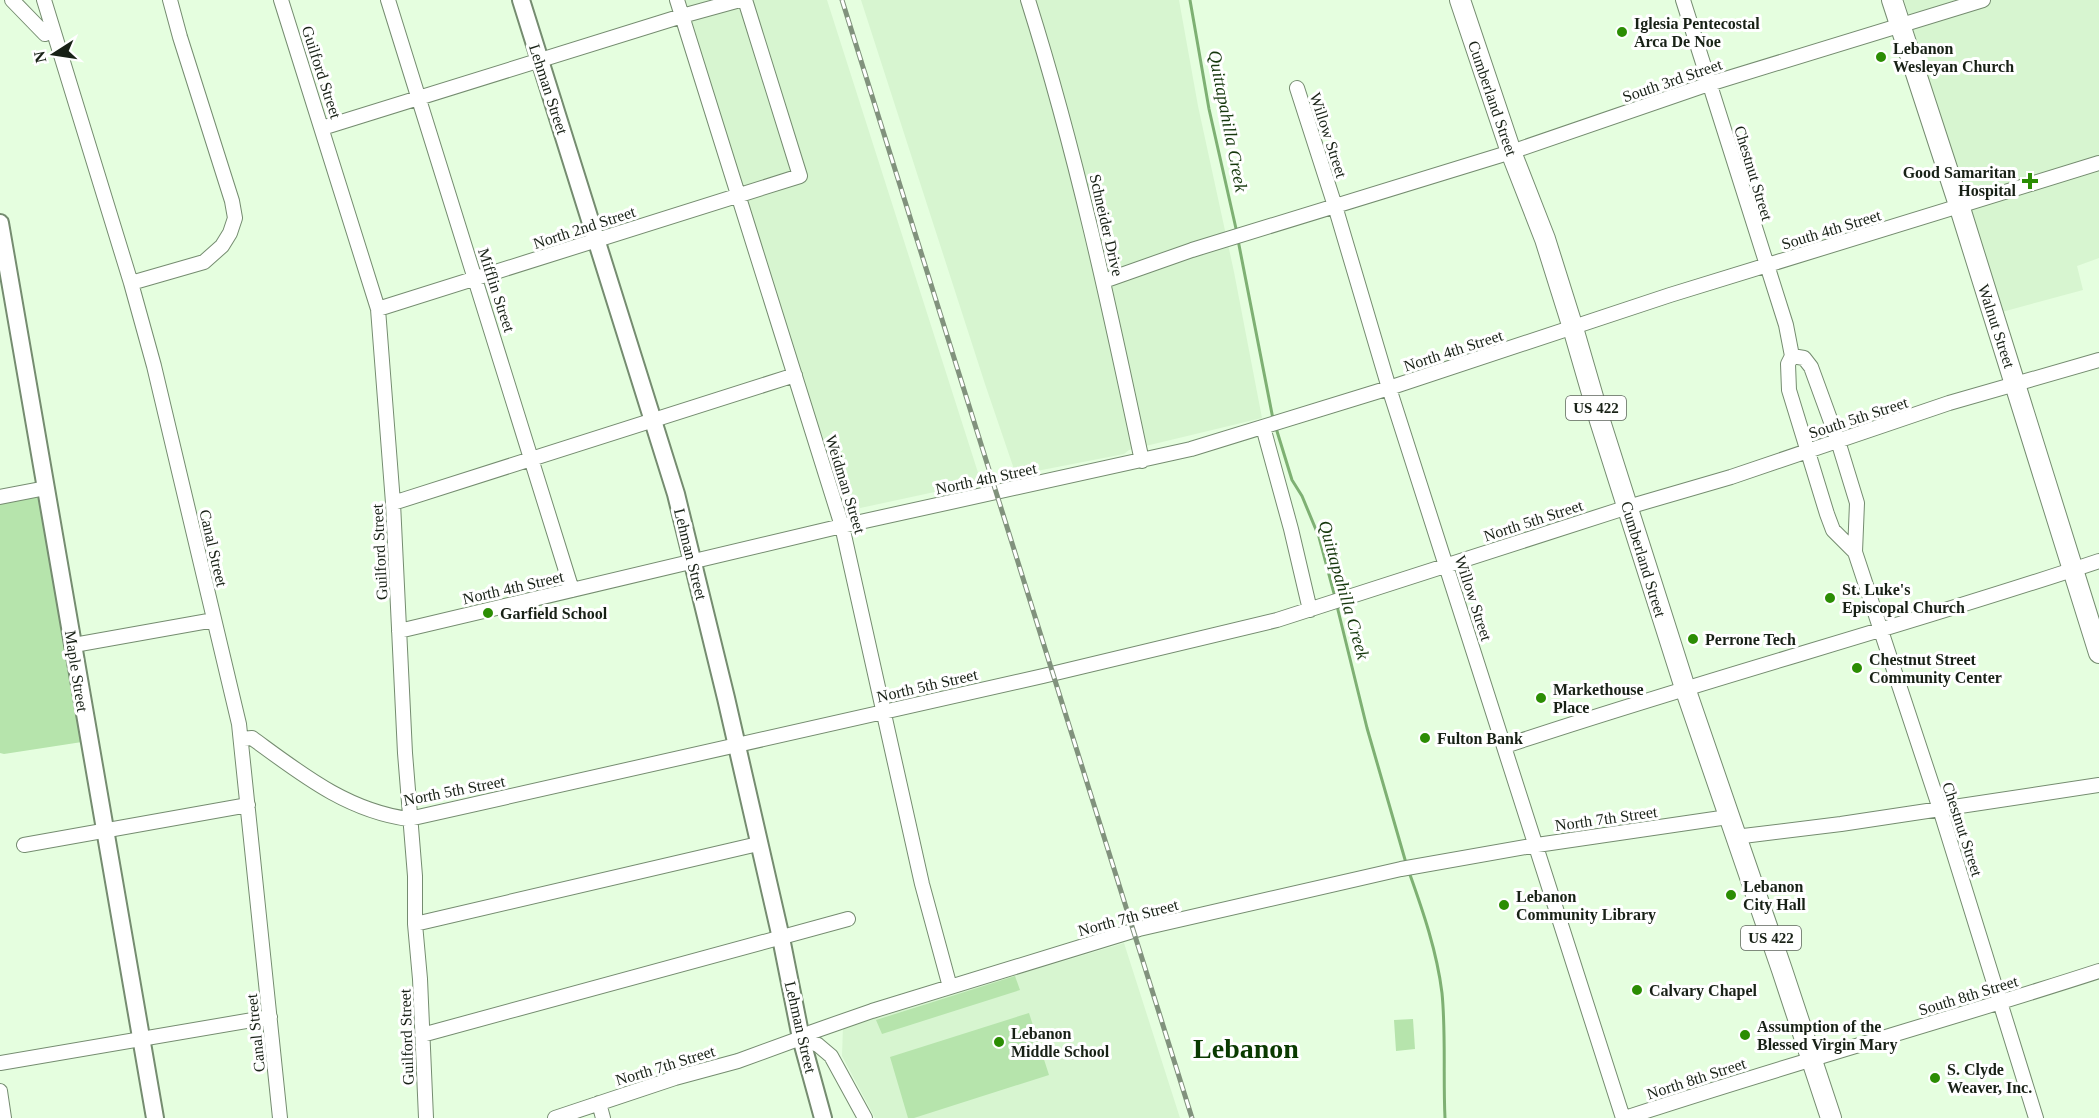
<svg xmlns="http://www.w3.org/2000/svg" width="2099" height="1118" viewBox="0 0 2099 1118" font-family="Georgia,serif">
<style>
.built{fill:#d7f5d0}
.green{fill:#b6e4ac}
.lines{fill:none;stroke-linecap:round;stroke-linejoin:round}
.stream{stroke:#7eb073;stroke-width:3}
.minor-casing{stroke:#758c70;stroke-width:16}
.major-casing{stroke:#758c70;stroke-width:20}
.highway-casing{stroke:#758c70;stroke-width:22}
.minor{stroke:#fff;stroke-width:14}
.major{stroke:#fff;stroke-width:16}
.highway{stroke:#fff;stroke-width:20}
.rail-casing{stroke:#81927d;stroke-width:5}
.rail{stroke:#fff;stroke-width:3;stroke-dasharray:9;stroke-linecap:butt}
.poi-dot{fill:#2b8d03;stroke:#fff;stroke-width:2}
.labels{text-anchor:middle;stroke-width:6;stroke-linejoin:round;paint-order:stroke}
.shield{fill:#fff;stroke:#5d645c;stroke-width:1.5}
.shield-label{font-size:15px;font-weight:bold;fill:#182116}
.poi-label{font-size:16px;font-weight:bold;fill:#182116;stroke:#fff;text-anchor:start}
.street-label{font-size:16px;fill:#182116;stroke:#fff}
.water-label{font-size:18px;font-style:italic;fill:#15370c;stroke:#fff}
.town-label{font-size:28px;font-weight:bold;fill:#0a3a00;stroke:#fff}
</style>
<rect width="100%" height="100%" fill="#e5fedf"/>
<!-- built -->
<path class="built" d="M684 0H827L981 482 851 510 813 412Z
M861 0H1179L1198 106 1234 272 1262 418 1129 450 1124 454 1016 475 985 384Z
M1904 0H2099V258L2077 266 2083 290 2002 312Z
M1124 943 1180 1118H875L842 1056 843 1027Z"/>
<!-- green -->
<path class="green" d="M31 497 39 498 82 742 4 754 0 753V503Z
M1015 976 1020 990 882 1034 876 1020Z
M1029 1013 1049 1075 914 1118H908L890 1057Z
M1413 1019 1415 1049 1396 1051 1394 1020Z"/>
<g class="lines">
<!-- stream -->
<path class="stream" d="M1190 0 1209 109 1237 233
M1238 240 1273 419
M1276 428 1292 480 1302 496 1319 537 1335 597
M1337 606 1367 728 1406 863
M1409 872C1423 911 1437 952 1442 993 1446 1034 1443 1077 1445 1118"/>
<defs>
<path id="minor" d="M12 0 45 34 53 31
M44 0 131 283 154 366 239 724 280 1118
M281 0 378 309 393 503 405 753 415 876V924L420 979 426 1118
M388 0 572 590
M677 0 842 526 922 884 950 987
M1028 0C1076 152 1109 305 1142 461
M1683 0 1786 325 1792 356 1788 364 1789 390 1827 514 1833 530 1855 552 1940 809 2036 1118
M1297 88 1335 206 1389 388 1623 1118
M322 128 682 16 740 0
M1104 281 1192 250 1511 152 1709 84 1983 0
M131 283 204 262 222 246 230 233 235 218 232 201 180 37 170 0
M378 309 800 176 746 3 743 0
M1792 356 1804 358 1811 367 1838 441 1857 503 1855 552
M1263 427 1291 529 1310 610
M0 497 46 488
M393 503 795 375
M399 631 842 526 1191 449 1389 388 1670 295 2099 163
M74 645 214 620
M241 739 252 738C300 773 347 811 409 819L1043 676 1277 620 1628 507 1731 477 1949 403 2099 360
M1505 746C1702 680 1902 627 2099 561
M1735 837 1841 824 2099 785
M24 845 248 805
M415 924 758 844
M422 1035 848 919
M801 1038 818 1045 831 1056 865 1118
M0 1063 270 1017
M0 1091 4 1118
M599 1103 603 1118
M555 1118 675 1078 738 1061 801 1038 812 1032 872 1011 1139 929 1401 869 1537 845 1728 817
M1625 1118C1782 1066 1942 1022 2099 971"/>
<path id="major" d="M521 0 676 494 726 698 781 938 801 1038 823 1118
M0 223 155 1118"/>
<path id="highway" d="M1460 0 1511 152 1545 239 1573 328 1600 421 1685 688 1782 970 1831 1118
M1892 0 1959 205 2099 653"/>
</defs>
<!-- minor casing -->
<use href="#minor" class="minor-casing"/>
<!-- major casing -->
<use href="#major" class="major-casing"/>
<!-- highway casing -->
<use href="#highway" class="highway-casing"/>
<!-- minor -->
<use href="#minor" class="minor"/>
<!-- major -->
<use href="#major" class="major"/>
<!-- highway -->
<use href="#highway" class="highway"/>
<defs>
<path id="rail" d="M842 0 1192 1118"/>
</defs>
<!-- rail casing -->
<use href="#rail" class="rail-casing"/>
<!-- rail -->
<use href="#rail" class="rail"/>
</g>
<!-- markers -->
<g class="poi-dot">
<circle cx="1622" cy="32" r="6"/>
<circle cx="1881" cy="57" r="6"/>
<path d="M2027 172h6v6h6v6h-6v6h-6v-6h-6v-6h6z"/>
<circle cx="1830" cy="598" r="6"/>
<circle cx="488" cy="613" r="6"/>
<circle cx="1693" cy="639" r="6"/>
<circle cx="1857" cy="668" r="6"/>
<circle cx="1541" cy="698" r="6"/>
<circle cx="1425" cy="738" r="6"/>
<circle cx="1731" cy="895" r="6"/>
<circle cx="1504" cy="905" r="6"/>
<circle cx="1637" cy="990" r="6"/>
<circle cx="1745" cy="1035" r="6"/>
<circle cx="999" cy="1042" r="6"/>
<circle cx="1935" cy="1078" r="6"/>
</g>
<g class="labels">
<!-- shield labels -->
<g class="shield">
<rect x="1566" y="396" width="60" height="24" rx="4.5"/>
<rect x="1741" y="926" width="60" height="24" rx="4.5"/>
</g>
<g class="shield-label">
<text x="1596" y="413">US 422</text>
<text x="1771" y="943">US 422</text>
</g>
<!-- poi labels -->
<g class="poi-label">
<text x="1634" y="29">Iglesia Pentecostal<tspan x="1634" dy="18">Arca De Noe</tspan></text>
<text x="1893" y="54">Lebanon<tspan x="1893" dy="18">Wesleyan Church</tspan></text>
<text x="2016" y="178" text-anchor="end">Good Samaritan<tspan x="2016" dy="18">Hospital</tspan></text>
<text x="1842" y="595">St. Luke's<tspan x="1842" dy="18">Episcopal Church</tspan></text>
<text x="500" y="619">Garfield School</text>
<text x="1705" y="645">Perrone Tech</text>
<text x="1869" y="665">Chestnut Street<tspan x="1869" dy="18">Community Center</tspan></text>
<text x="1553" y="695">Markethouse<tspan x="1553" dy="18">Place</tspan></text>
<text x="1437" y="744">Fulton Bank</text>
<text x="1743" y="892">Lebanon<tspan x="1743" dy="18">City Hall</tspan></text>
<text x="1516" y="902">Lebanon<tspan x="1516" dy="18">Community Library</tspan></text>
<text x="1649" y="996">Calvary Chapel</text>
<text x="1757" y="1032">Assumption of the<tspan x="1757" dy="18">Blessed Virgin Mary</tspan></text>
<text x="1011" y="1039">Lebanon<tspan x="1011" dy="18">Middle School</tspan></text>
<text x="1947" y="1075">S. Clyde<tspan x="1947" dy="18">Weaver, Inc.</tspan></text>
</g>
<!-- street labels -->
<g class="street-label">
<text transform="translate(322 72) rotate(72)" y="6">Guilford Street</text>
<text transform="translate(1672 80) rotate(-19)" y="6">South 3rd Street</text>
<text transform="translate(549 89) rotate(72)" y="6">Lehman Street</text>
<text transform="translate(1493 98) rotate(71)" y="6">Cumberland Street</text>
<text transform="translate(1329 135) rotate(72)" y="6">Willow Street</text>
<text transform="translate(1754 173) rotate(73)" y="6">Chestnut Street</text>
<text transform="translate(1107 225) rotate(77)" y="6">Schneider Drive</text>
<text transform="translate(584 227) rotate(-18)" y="6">North 2nd Street</text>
<text transform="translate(1831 229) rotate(-17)" y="6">South 4th Street</text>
<text transform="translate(497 290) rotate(72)" y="6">Mifflin Street</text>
<text transform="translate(1997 326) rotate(72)" y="6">Walnut Street</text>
<text transform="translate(1453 350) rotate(-18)" y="6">North 4th Street</text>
<text transform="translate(1858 417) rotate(-18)" y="6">South 5th Street</text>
<text transform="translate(986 478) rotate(-12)" y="6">North 4th Street</text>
<text transform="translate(846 484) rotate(73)" y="6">Weidman Street</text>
<text transform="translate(1533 520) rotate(-18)" y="6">North 5th Street</text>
<text transform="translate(214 548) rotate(77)" y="6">Canal Street</text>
<text transform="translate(379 552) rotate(-93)" y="6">Guilford Street</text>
<text transform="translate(691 554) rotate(76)" y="6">Lehman Street</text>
<text transform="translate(1644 559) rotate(73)" y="6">Cumberland Street</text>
<text transform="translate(513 587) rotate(-13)" y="6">North 4th Street</text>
<text transform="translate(1474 598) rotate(72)" y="6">Willow Street</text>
<text transform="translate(77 671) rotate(81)" y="6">Maple Street</text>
<text transform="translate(927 685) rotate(-13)" y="6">North 5th Street</text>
<text transform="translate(454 790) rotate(-11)" y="6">North 5th Street</text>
<text transform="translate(1606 818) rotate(-8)" y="6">North 7th Street</text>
<text transform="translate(1963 829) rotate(72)" y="6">Chestnut Street</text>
<text transform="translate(1128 917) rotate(-15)" y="6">North 7th Street</text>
<text transform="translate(1968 995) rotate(-17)" y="6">South 8th Street</text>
<text transform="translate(801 1027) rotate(77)" y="6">Lehman Street</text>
<text transform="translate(255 1033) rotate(-96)" y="6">Canal Street</text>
<text transform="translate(406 1037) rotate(-92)" y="6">Guilford Street</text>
<text transform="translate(665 1065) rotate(-17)" y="6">North 7th Street</text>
<text transform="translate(1696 1078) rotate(-18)" y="6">North 8th Street</text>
</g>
<!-- water labels -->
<g class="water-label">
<text transform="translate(1228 121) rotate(79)" y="6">Quittapahilla Creek</text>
<text transform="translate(1344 590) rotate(74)" y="6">Quittapahilla Creek</text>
</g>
<!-- town labels -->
<g class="town-label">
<text x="1246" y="1058">Lebanon</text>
</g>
</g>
<!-- north arrow -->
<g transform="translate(54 54) rotate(258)" stroke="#ffffff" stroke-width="4.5" paint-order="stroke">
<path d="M0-4.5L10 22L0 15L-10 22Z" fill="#182116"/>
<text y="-9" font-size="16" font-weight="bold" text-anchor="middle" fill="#182116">N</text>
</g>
</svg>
